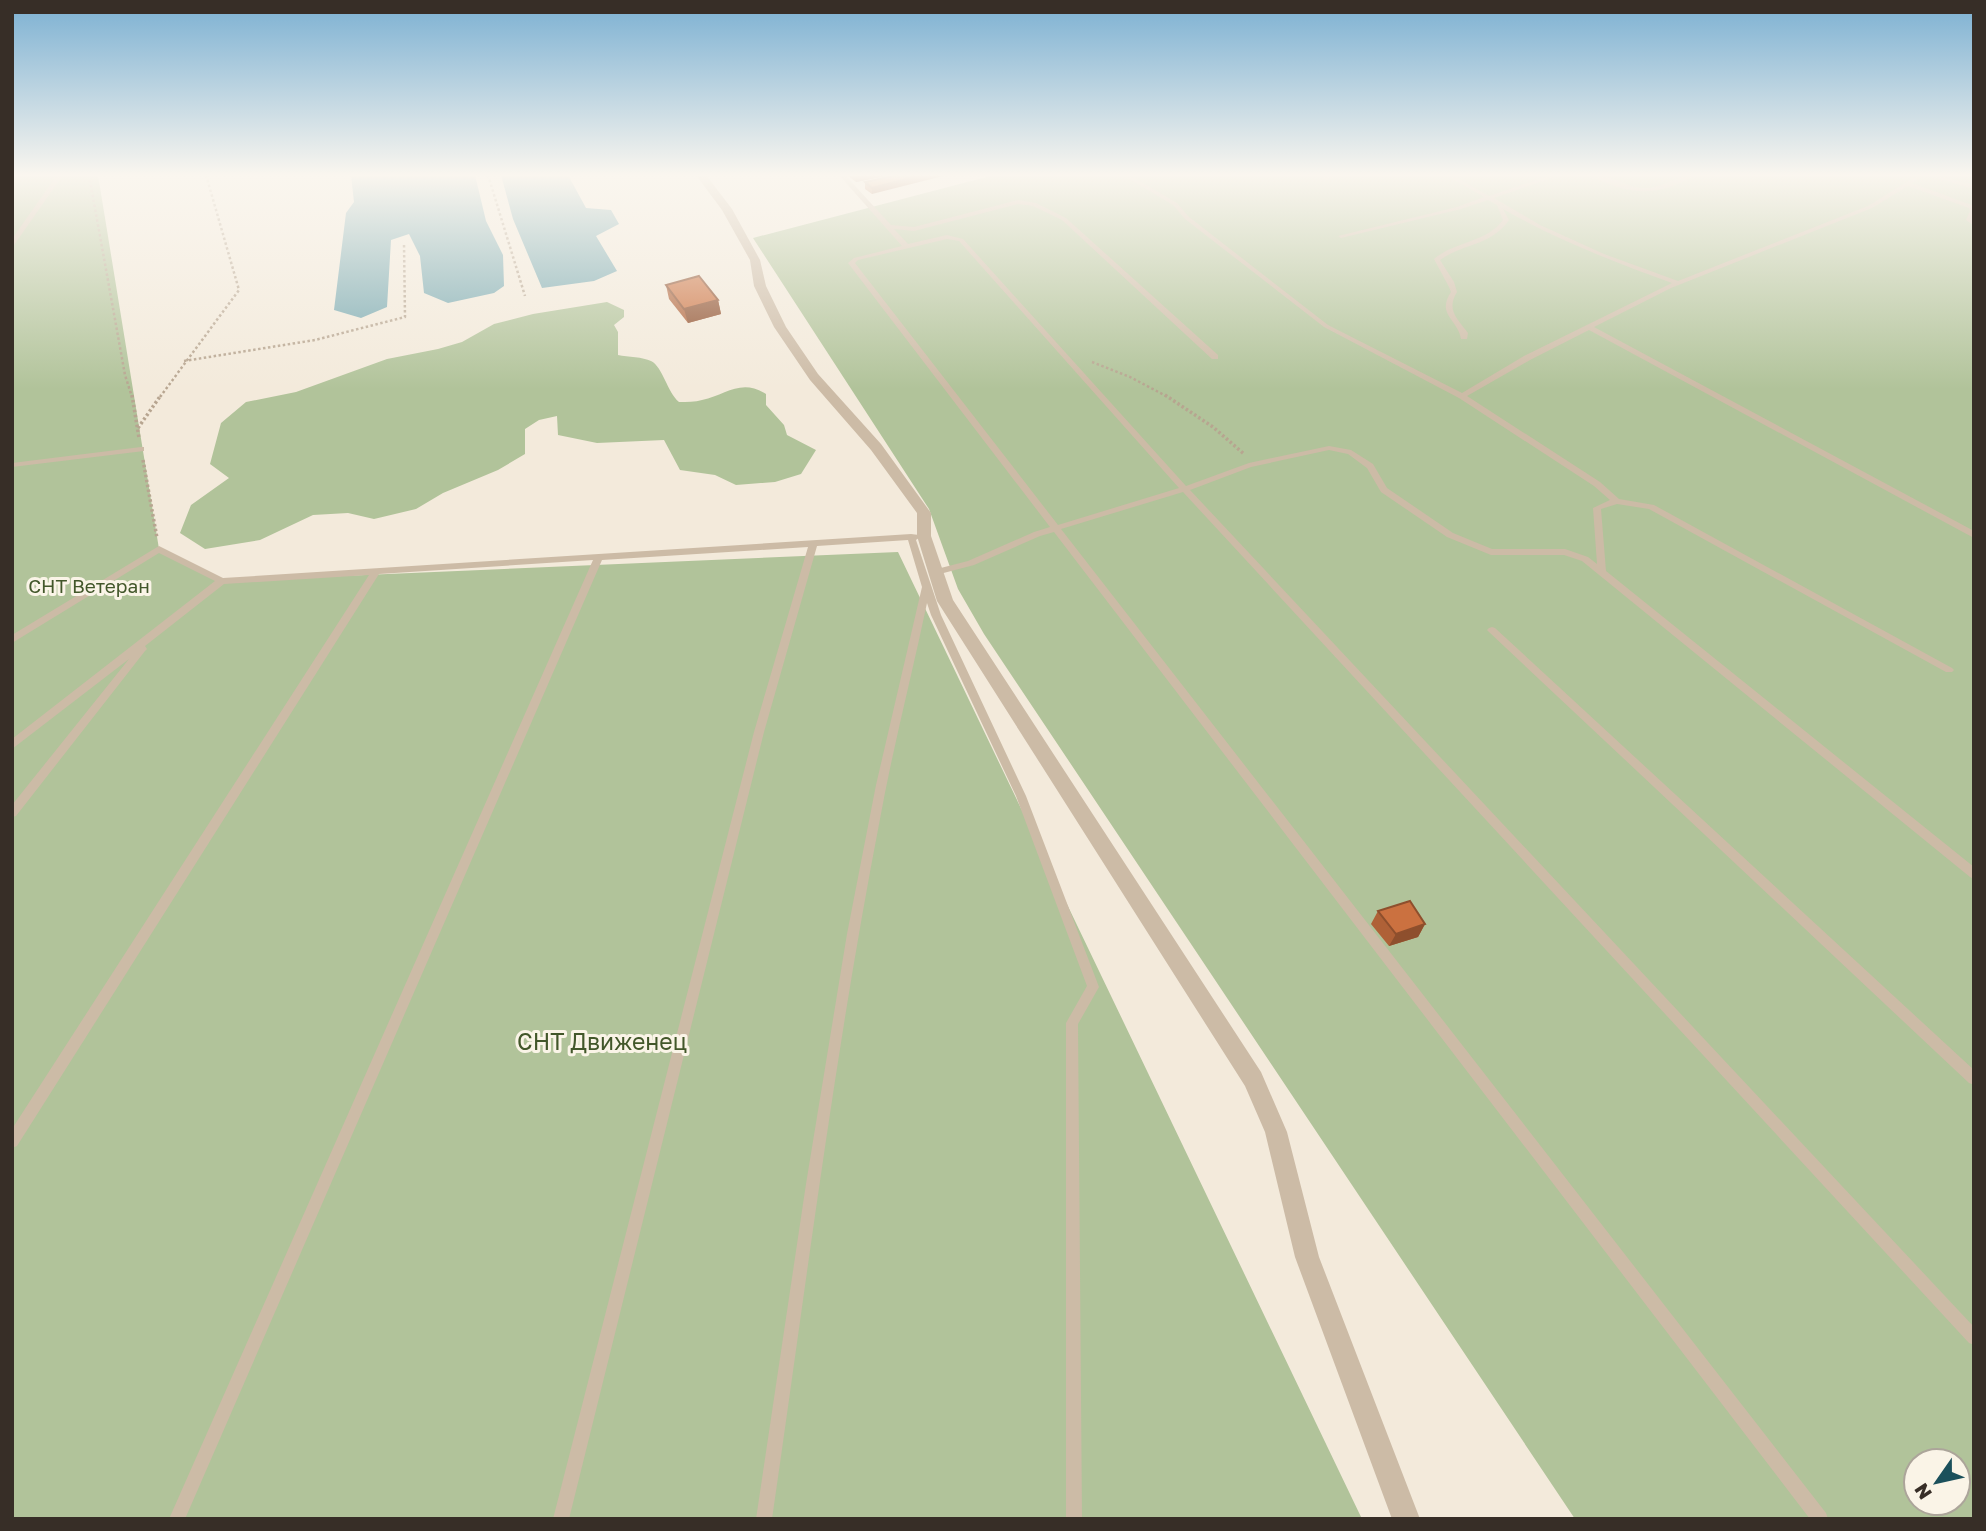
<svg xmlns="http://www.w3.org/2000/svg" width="1986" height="1531" viewBox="0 0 1986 1531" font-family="'Golos Text',sans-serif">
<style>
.green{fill:#b1c39a;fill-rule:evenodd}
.water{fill:#78a9b1}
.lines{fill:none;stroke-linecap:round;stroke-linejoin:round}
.path-far1{stroke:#b7a590;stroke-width:2.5;stroke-dasharray:2.5 2.5;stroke-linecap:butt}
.path{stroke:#b7a590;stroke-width:3.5;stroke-dasharray:2.5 2.5;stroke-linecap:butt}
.lane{fill:#ccbba6;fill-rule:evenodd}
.street{fill:#ccbba6;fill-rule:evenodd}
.wall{fill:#af6137}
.shaded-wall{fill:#8e4f2d}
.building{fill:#cb7140;stroke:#8e4f2d;stroke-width:2}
.labels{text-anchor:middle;stroke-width:6;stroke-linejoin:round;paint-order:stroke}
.park-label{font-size:19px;fill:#42572a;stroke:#faf4e7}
.near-park-label{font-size:23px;fill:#42572a;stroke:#faf4e7}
</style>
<rect width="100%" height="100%" fill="#f3eadb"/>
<!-- green -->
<path class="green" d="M12 175H98L159 549 222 581 898 552 1362 1519H12Z
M994 175H1974V1519H1575L984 634 958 589 929 509 753 238ZM1916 1461H1958V1503H1916Z
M607 302 624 310V317L614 325 618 332V355C628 357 643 357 651 361 663 367 667 392 679 402 687 402 695 402 702 400 726 395 741 378 766 394V405L784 425 787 435 816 450 801 474 775 482 736 485 715 475 680 470 664 440 597 443 558 435 557 416 539 420 525 429V454L498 470 443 493 416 509 374 519 348 513 313 515 260 540 205 549 180 533 191 505 229 478 210 464 221 423 246 402 296 392 387 359 438 349 462 342 494 324 533 314Z"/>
<!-- water -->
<path class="water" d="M351 175H475L486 221 503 255 504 286 494 293 448 303 424 293 420 256 409 234 391 240 387 307 361 318 334 310 346 213 354 202Z
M501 175H568L586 208 611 210 619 224 596 236 617 271 594 281 542 288 513 219Z"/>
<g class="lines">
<!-- path-far1 -->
<path class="path-far1" d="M89 175 125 375 132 397
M488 175 525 296
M184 361 315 340 405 317 404 243
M1092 362 1130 377 1168 397
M160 397 239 290 206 175"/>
<!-- path -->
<path class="path" d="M132 395 139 438
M1165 395 1213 427 1244 454
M138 428 161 395
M143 460 157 538"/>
<!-- lane -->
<path class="lane" d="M57 175H63L14 245 12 246V239Z
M839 175H845L891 225 914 227 1018 200 1036 203 1066 218 1218 355V359H1212L1062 220 1033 206 1018 204 914 231 894 229 908 244 947 235 963 239 1186 486 1249 463 1329 446 1351 450 1373 464 1387 488 1453 533 1492 549H1565L1588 557 1597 564 1593 508 1610 500 1594 486 1459 398 1324 327 1185 219 1173 205 1123 175H1129L1177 203 1189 217 1328 325 1462 393 1524 356 1672 283C1614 262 1557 240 1503 209L1509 220C1491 246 1464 243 1440 260L1454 282 1457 292C1446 310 1457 318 1468 333L1467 339H1461C1458 319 1436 315 1451 292L1449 287 1434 259C1455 241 1486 243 1503 220L1497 205 1488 200 1461 209 1341 238 1338 236 1457 207 1484 197 1446 175H1452L1489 196 1551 175H1558L1557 176 1494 198 1540 225 1604 254 1678 281 1868 206 1918 175H1924L1912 183 1974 206 1972 220 1974 226 1966 220 1970 211 1969 208 1908 186 1872 208 1671 288 1594 327 1974 531V538L1589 330 1530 360 1467 396 1600 482 1619 499 1654 505 1952 668 1954 670 1952 672H1946L1649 509 1617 504 1601 509 1606 571 1974 867V879L1970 877 1582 561 1564 555H1491L1447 537 1381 492 1367 468 1348 454 1329 450 1251 467 1190 490 1974 1327V1345L1969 1343 1183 492 1061 529 1826 1513 1828 1519H1810L1054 532 1040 536 974 565 936 575 933 574 932 572 933 570 968 561 1034 532 1050 527 848 263 854 258 902 246ZM947 239 959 241 1179 488 1058 525 855 263 858 260Z
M1333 175H1341L1326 180 1323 178Z
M1591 175C1609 173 1627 189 1646 188 1663 188 1679 174 1695 175 1660 197 1626 196 1591 175Z
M1926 175H1934L1974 185V189Z
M141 447H144V451L12 467V463Z
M911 534 919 535 920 537 916 540 941 615 1026 796 1099 987 1078 1024 1082 1519H1066V1023L1087 986 1016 796 931 615 927 603C912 675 893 747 880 819 835 1051 806 1285 772 1519H756L806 1184 847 934 876 785 922 587 908 540 817 546 764 732 569 1519H553L754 732 808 547 602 560 185 1519H169L593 560 379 574 17 1146 12 1148V1129L369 575 224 584 145 646 147 649 145 651 16 816 12 817V805L129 659 12 749V739L215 581 159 553 12 643V635L159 546 223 578Z
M1492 627 1495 628 1974 1070V1085L1969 1083 1489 632 1487 630 1489 628Z"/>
<!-- street -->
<path class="street" d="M696 175H706L732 209 760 260 766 286 786 327 818 374 881 444 931 513V536L953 600 1261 1072 1287 1132 1319 1257 1420 1519H1392L1295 1257 1265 1132 1245 1086 937 601 917 536V513L871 450 810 380 774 327 754 286 750 260 722 210Z"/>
</g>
<!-- wall -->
<path class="wall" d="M847 175H890L856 182Z
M897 175 872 194 865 189V182Z
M666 285 718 300 721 314 688 323 669 299Z
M1378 911 1425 924 1418 937 1389 946 1371 924Z"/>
<!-- shaded-wall -->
<path class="shaded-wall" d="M860 175H890L856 182 855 176Z
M922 175H947L872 194V188Z
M718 300 721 314 688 323 684 309Z
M1425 924 1418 937 1389 946 1396 934Z"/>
<!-- building -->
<path class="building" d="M897 175H922L872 188 865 182Z
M699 276 718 300 684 309 666 285Z
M1410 901 1425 924 1396 934 1378 911Z"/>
<!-- sky -->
<linearGradient id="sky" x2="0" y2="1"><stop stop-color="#7bb0d2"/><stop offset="0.45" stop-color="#faf6ef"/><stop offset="1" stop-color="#faf6ef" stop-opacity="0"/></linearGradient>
<rect width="1986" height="389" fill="url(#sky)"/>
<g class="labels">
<!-- park labels -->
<g class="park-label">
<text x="89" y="593">СНТ Ветеран</text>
</g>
<!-- near-park labels -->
<g class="near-park-label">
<text x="602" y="1050">СНТ Движенец</text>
</g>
</g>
<!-- border -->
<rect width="1986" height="1531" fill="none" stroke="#372e27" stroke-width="28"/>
<!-- north arrow -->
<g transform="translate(1937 1482) rotate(236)"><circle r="33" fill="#faf4e7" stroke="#aca59a" stroke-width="2"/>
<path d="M0-5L12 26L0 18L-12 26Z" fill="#1b505b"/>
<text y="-10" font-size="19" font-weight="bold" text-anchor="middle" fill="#372e27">N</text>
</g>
</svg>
